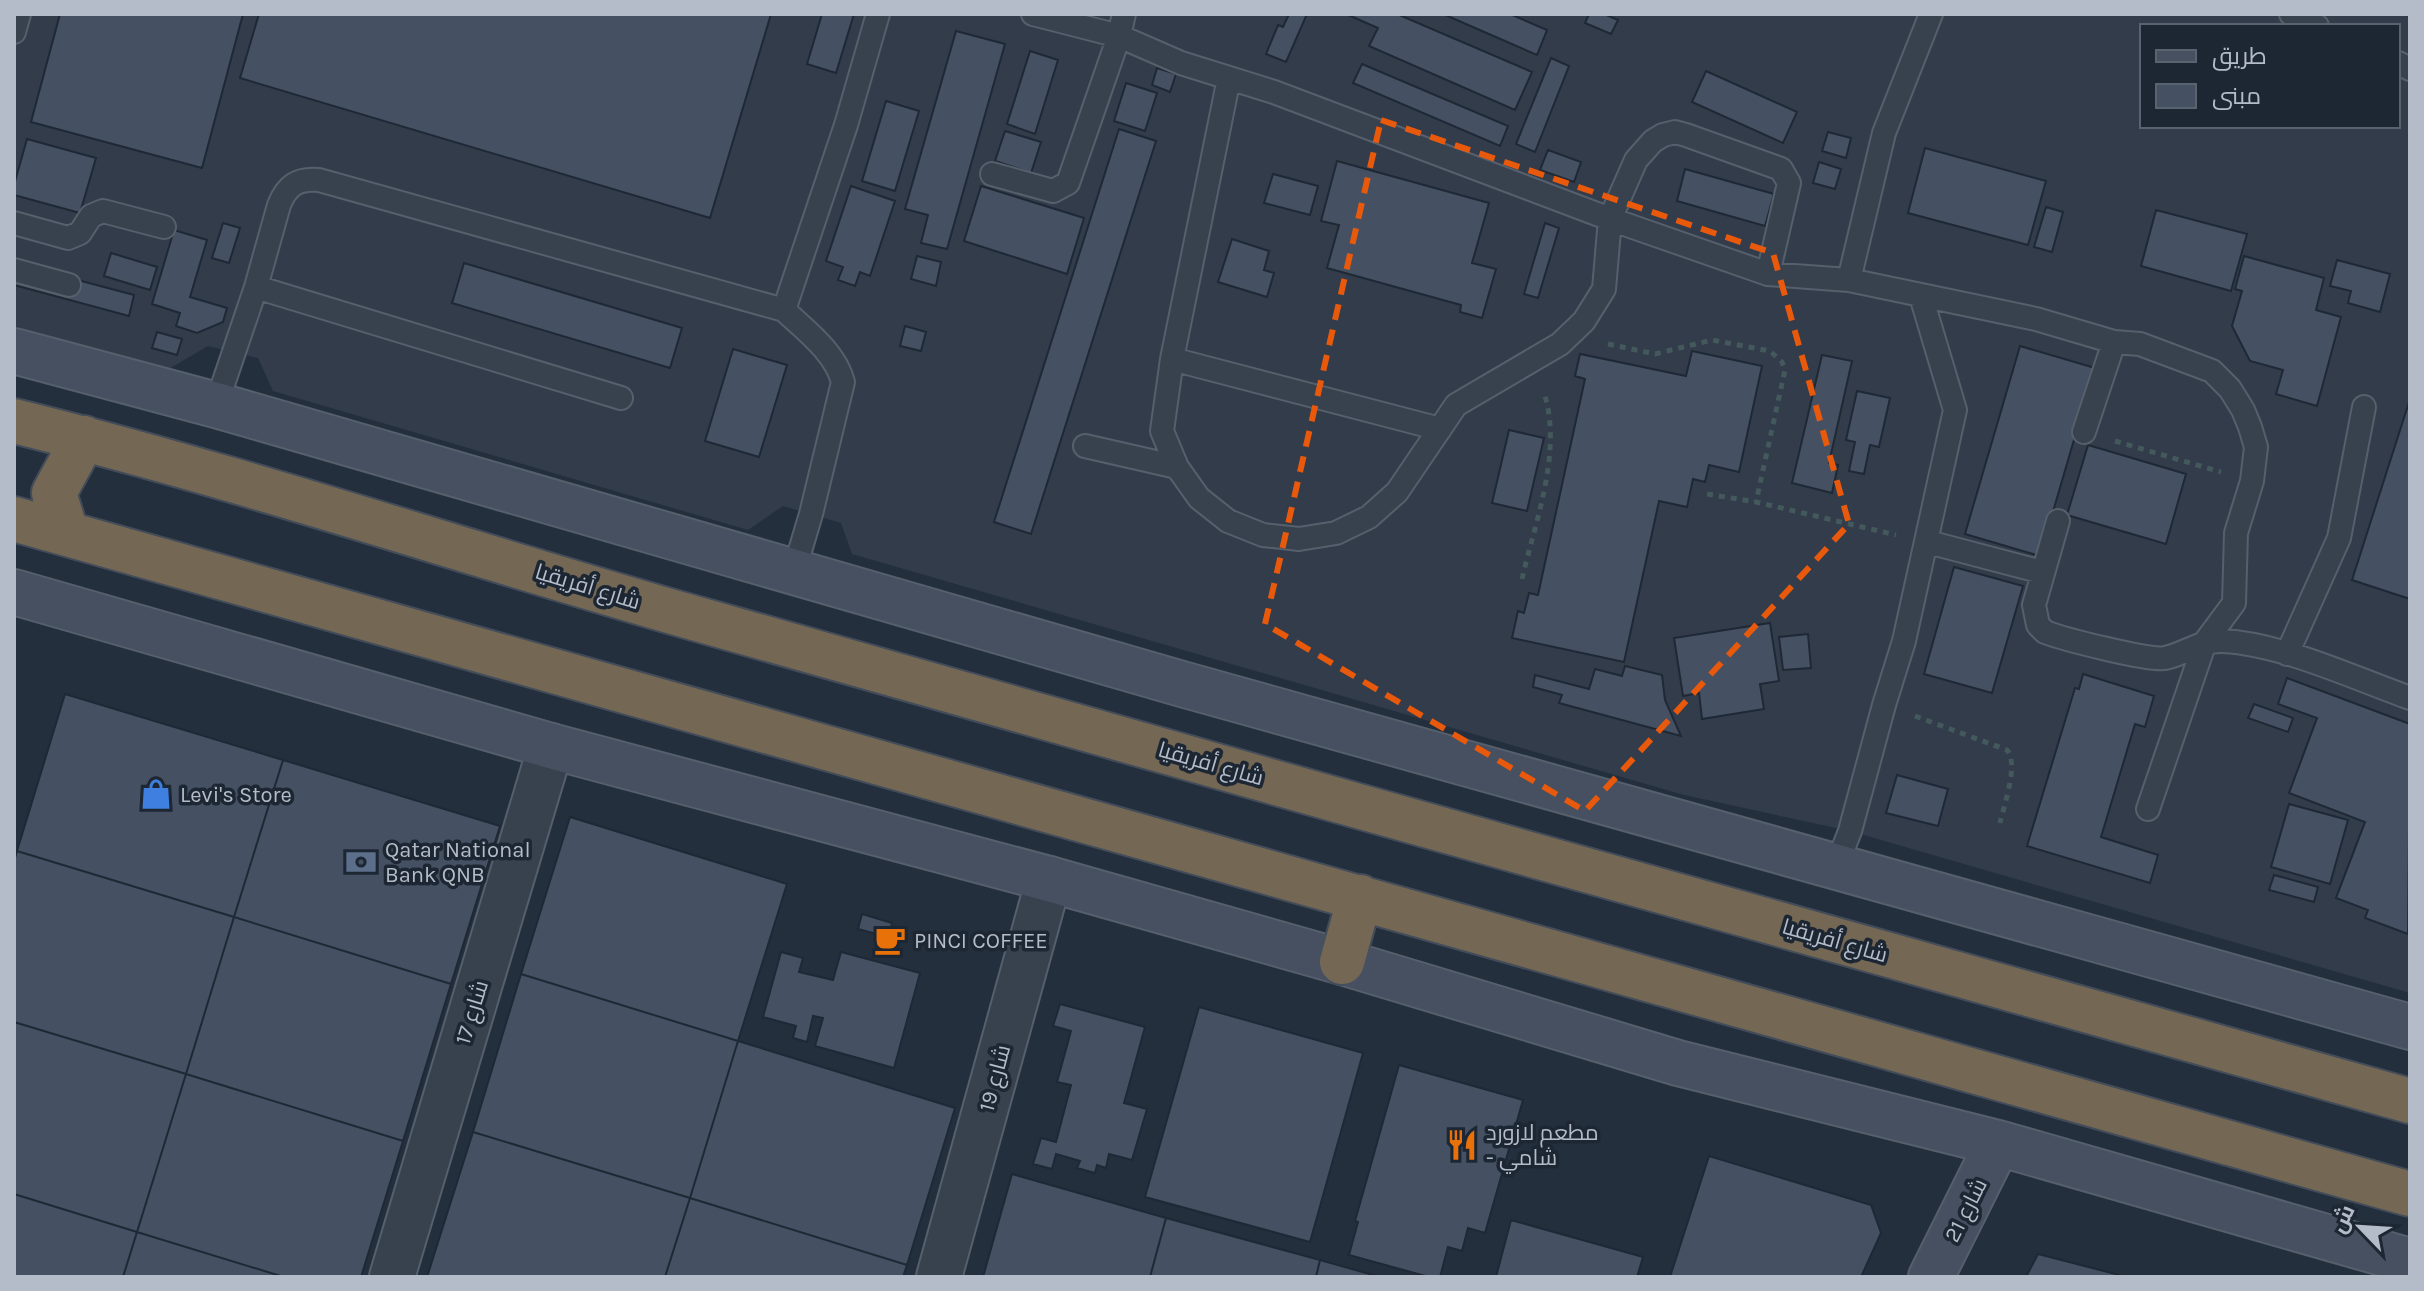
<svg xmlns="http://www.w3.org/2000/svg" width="2424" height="1291" viewBox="0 0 2424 1291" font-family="Karla,Cairo,sans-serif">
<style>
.airport{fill:#323c4b;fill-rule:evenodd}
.building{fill:#455162;stroke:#1f2835;stroke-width:2}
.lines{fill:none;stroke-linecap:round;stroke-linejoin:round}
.lane-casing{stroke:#565f6c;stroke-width:26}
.street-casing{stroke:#565f6c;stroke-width:48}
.secondary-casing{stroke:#565f6c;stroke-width:48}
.highway-casing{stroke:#434c59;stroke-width:48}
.path{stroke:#44595c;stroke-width:5;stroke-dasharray:6 6;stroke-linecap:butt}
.lane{stroke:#38414e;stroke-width:22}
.street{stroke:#38414e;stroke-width:44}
.secondary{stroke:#465061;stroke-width:44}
.highway{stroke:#746855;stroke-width:44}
.marked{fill:none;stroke:#e8590c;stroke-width:6;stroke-dasharray:16 10;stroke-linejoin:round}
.labels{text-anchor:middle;stroke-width:7;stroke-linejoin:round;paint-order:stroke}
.street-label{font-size:22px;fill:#b4bcc9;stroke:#1d2633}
.poi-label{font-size:22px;fill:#b4bcc9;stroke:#1d2633;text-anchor:start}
</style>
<rect width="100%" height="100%" fill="#242f3e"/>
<!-- airport -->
<path class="airport" d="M14 14H2410V993L1850 831 1684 795 852 554 841 523 811 514 783 506 748 530 273 391 258 358 208 346 167 370 14 326ZM2142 26H2398V126H2142Z"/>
<!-- building -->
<path class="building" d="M60 14H243L202 168 31 122Z
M259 14H771L710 218 240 78Z
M822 14H854L836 73 807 64Z
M1289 14H1307L1286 62 1266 54 1278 25 1283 27Z
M1346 14H1397L1532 72 1515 110 1369 46 1378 28Z
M1443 14H1510L1547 30 1537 55Z
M1589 14H1604L1618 20 1611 34 1585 23Z
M956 31 1005 44 947 249 921 243 928 215 905 209Z
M1030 51 1058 60 1035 134 1007 124Z
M1551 58 1569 66 1535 152 1516 144Z
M1362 64 1508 126 1500 146 1353 83Z
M1157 68 1176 74 1170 92 1152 85Z
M1706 71 1797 112 1783 143 1692 102Z
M1126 83 1157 93 1145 131 1114 121Z
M886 101 919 111 895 191 862 181Z
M1119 129 1156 141 1031 534 994 522Z
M1005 131 1041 142 1031 173 995 161Z
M1828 132 1851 138 1846 158 1822 151Z
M27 139 96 158 80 213 14 195V185Z
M1925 148 2046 181 2028 245 1908 213Z
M1548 150 1581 162 1574 182 1540 170Z
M1337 161 1489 203 1472 263 1496 269 1482 318 1460 312 1461 305 1327 268 1339 225 1321 221Z
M1819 162 1841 169 1835 189 1813 183Z
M1685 169 1774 194 1765 226 1677 201Z
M1273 174 1318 186 1310 215 1264 203Z
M851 186 895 201 870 276 860 272 855 286 838 280 843 267 826 261Z
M981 186 1084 218 1067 274 964 241Z
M2046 207 2063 212 2052 252 2034 247Z
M2156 210 2247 234 2231 291 2141 266Z
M223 223 240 228 229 263 212 258Z
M1545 223 1559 228 1538 298 1524 294Z
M174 230 207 240 190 297 227 308 223 322 197 333 176 326 180 313 152 304Z
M1232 239 1269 251 1264 270 1274 273 1267 297 1218 282Z
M111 253 157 267 150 290 104 276Z
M917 256 941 262 936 286 911 279Z
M2244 256 2324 278 2316 310 2341 317 2317 406 2276 394 2283 370 2250 361 2232 326 2242 291 2235 289Z
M2337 260 2390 274 2380 312 2348 303 2351 291 2330 286Z
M14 263 134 295 129 316 14 285Z
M464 263 682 328 670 368 452 303Z
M905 326 926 332 921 351 900 346Z
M157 332 182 339 177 355 152 348Z
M2020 346 2095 368 2040 556 1965 534Z
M733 349 787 365 759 457 705 441Z
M1692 351 1762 366 1739 472 1709 465 1705 482 1693 479 1687 507 1659 501 1624 662 1512 638 1518 611 1524 613 1529 593 1538 595 1585 379 1575 376 1580 354 1686 376Z
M1822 355 1852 361 1829 463 1838 465 1832 493 1792 483Z
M1857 391 1890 398 1879 447 1870 445 1864 474 1849 471 1855 442 1846 440Z
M2410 399V599L2352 580Z
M1509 430 1544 438 1527 511 1492 503Z
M2088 445 2186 474 2166 544 2067 515Z
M1954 567 2023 586 1992 693 1924 674Z
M1770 623 1779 681 1760 684 1764 709 1702 719 1699 693 1683 696 1674 638Z
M1808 634 1811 668 1783 670 1779 637Z
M1625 666 1662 675 1665 700 1681 736 1559 703 1562 695 1533 687 1535 675 1589 689 1595 669 1622 676Z
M2083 674 2154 696 2145 727 2135 724 2101 837 2158 855 2150 883 2027 846 2075 688 2079 689Z
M2287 678 2410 724 2408 934 2365 918 2368 910 2336 898 2365 822 2289 793 2317 718 2278 704Z
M65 694 283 760 234 917 17 851Z
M2254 704 2293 718 2288 732 2248 718Z
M283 760 500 826 451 984 234 917Z
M1897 775 1948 789 1938 826 1886 813Z
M2289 804 2348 820 2330 884 2271 867Z
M570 817 787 884 738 1041 521 974Z
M17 851 234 917 186 1074 14 1022V861Z
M2274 875 2318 887 2314 902 2269 890Z
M862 914 892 923 888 937 858 929Z
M234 917 451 984 403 1141 186 1074Z
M781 952 803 958 799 972 833 980 841 952 920 973 894 1068 815 1046 823 1018 813 1016 807 1042 793 1038 796 1026 763 1017Z
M521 974 738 1041 690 1198 473 1132Z
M1060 1004 1145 1027 1124 1103 1147 1109 1132 1160 1109 1154 1106 1168 1097 1165 1095 1173 1077 1168 1080 1161 1056 1154 1052 1169 1033 1164 1041 1138 1056 1142 1071 1085 1057 1082 1071 1031 1053 1026Z
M1199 1007 1363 1053 1310 1242 1145 1197Z
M14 1022 186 1074 137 1232 14 1194Z
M738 1041 955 1108 907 1265 690 1198Z
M1399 1065 1523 1100 1485 1233 1468 1228 1462 1251 1448 1247 1440 1277H1429L1349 1255 1358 1222 1355 1221Z
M186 1074 403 1141 361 1277H284L137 1232Z
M473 1132 690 1198 665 1277H427Z
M1709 1156 1871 1205 1881 1233 1861 1277H1670Z
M1012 1174 1166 1218 1150 1277H983Z
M14 1194 137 1232 123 1277H14Z
M690 1198 907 1265 903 1277H665Z
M1166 1218 1320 1260 1316 1277H1150Z
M1511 1220 1643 1257 1637 1277H1496Z
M137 1232 284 1277H123Z
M2038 1254 2127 1277H2026Z
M1320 1260 1380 1277H1316Z"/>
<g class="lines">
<defs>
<path id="lane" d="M1033 14 1119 36 1181 63 1274 92 1610 219 1768 274 1849 280 2036 319 2114 342 2140 344 2212 371 2230 389 2243 410 2250 427 2256 447 2252 481 2236 533 2234 603 2205 642 2148 809
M2291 14 2317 26
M14 32 19 14
M2398 63 2410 69
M1229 78 1172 359 1162 431 1177 467 1199 498 1228 521 1263 535 1299 539 1336 533 1369 517 1397 492 1456 405 1560 344 1584 321 1604 289 1610 219 1636 160 1653 141 1663 135 1675 132 1686 135 1781 169 1789 183 1768 274
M992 174 1053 191 1068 183 1119 36 1124 14
M14 223 68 238 80 233 91 216 103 211 164 227
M14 270 69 285
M1849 280 1884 133 1931 14
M256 287 621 398
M784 310 846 125 878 14
M1172 359 1440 429
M216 405 256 287 279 205C287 185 298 178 319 180L784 310C806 331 835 352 843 382L811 514 794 571
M2084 432 2114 342
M1085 446 1177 467
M2058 521 2034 605 2038 625 2045 632C2063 639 2149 661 2165 658 2185 654 2201 640 2223 641 2282 644 2354 678 2410 698
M1928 542 2042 572
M2287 654 2339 538 2364 407
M1836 867 1850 831 1884 705 1904 641 1955 410 1921 296"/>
<path id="street" d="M392 1277 551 746
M939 1277 1049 879"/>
<path id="secondary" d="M14 351 216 405 1182 684 2410 1027
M14 592 551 746 1049 879 1342 962 1678 1063 1998 1143 2410 1261
M1931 1277 1998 1143"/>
<path id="highway" d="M14 421C241 477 463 552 687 616 1261 779 1835 941 2410 1101
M14 519 2410 1194
M66 532 54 493 84 438
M1342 962 1360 897"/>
</defs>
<!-- lane casing -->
<use href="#lane" class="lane-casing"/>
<!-- street casing -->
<use href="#street" class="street-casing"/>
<!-- secondary casing -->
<use href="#secondary" class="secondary-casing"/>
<!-- highway casing -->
<use href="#highway" class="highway-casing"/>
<!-- path -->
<path class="path" d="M1608 344 1655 354 1712 340 1770 351 1782 362 1785 370 1756 502
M2115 441 2221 472
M1707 494 1756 502 1896 535
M1522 579C1535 522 1563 451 1544 393
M1915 716 2007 750C2019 764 2004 805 2000 823"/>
<!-- lane -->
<use href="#lane" class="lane"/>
<!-- street -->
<use href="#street" class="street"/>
<!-- secondary -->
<use href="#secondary" class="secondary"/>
<!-- highway -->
<use href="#highway" class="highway"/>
</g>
<!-- marked area -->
<path class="marked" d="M1381 120 1773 253 1849 524 1585 811 1265 624Z"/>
<!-- icons -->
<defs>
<symbol id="shop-bare" viewBox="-9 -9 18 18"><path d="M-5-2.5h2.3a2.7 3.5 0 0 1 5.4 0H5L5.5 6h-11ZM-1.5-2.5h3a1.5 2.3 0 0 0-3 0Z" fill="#3f7fe0" stroke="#1d2633" stroke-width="2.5" paint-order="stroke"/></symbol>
<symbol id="bank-bare" viewBox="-9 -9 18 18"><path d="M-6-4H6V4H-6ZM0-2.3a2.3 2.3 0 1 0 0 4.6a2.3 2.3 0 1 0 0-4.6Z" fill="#5c6f8a" stroke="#1d2633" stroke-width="2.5" paint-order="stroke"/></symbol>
<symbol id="cafe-bare" viewBox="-9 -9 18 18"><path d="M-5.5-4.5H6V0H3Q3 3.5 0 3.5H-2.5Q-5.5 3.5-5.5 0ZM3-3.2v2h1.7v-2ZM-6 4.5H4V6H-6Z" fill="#e8710a" stroke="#1d2633" stroke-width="2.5" paint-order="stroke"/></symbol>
<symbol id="restaurant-bare" viewBox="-9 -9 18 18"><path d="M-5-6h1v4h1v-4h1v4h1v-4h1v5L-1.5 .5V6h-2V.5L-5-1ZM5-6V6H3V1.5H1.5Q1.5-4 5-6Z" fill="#e8710a" stroke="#1d2633" stroke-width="2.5" paint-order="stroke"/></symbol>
</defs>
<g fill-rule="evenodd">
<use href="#shop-bare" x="134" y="772" width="44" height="44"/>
<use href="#bank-bare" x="339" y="840" width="44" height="44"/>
<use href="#cafe-bare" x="868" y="918" width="44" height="44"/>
<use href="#restaurant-bare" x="1440" y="1123" width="44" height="44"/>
</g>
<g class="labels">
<!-- street labels -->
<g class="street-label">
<text transform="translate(588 586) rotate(17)" y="8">شارع أفريقيا</text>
<text transform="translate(1211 763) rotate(16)" y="8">شارع أفريقيا</text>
<text transform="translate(1835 940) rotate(16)" y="8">شارع أفريقيا</text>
<text transform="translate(471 1012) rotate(-73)" y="8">شارع 17</text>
<text transform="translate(994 1078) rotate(-75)" y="8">شارع 19</text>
<text transform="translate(1965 1210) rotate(-63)" y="8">شارع 21</text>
</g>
<!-- poi labels -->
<g class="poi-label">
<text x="180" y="802">Levi's Store</text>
<text x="385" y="857">Qatar National<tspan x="385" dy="25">Bank QNB</tspan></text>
<text x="914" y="948">PINCI COFFEE</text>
<text x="1486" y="1140">مطعم لازورد<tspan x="1486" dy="25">- شامي</tspan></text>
</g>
</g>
<!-- border -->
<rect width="2424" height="1291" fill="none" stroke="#b4bcc9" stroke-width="32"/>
<!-- legend -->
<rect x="2140" y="24" width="260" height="104" fill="#1d2633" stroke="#59626f" stroke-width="2"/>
<rect x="2156" y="50" width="40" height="12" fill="#465061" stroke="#59626f" stroke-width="2"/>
<text x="2212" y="64" font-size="24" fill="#b4bcc9">طريق</text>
<rect x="2156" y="84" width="40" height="24" fill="#455162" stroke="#59626f" stroke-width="2"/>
<text x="2212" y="104" font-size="24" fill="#b4bcc9">مبنى</text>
<!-- north arrow -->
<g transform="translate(2360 1227) rotate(295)" stroke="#1d2633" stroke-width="6" paint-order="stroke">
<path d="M0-6L14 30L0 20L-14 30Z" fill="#b4bcc9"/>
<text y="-12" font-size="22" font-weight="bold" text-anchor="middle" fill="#b4bcc9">ش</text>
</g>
</svg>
